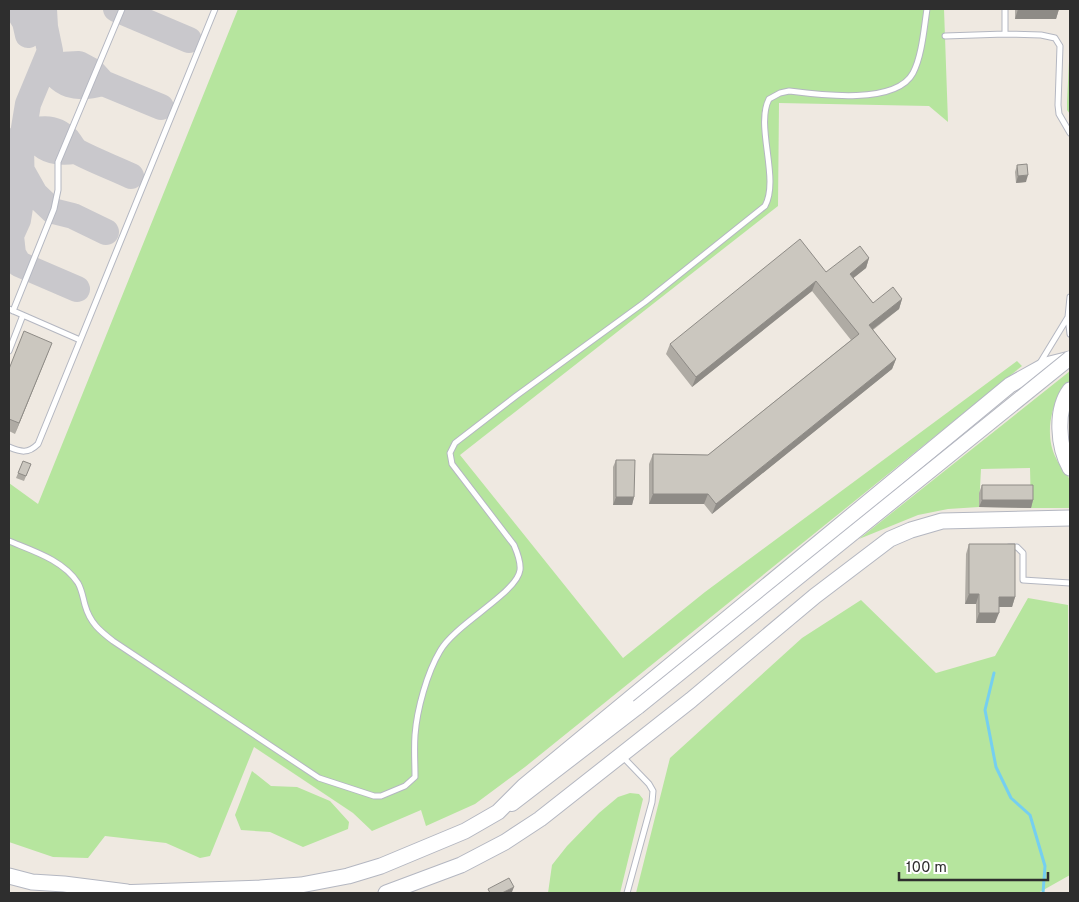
<svg xmlns="http://www.w3.org/2000/svg" width="1079" height="902" viewBox="0 0 1079 902" font-family="Overpass,sans-serif">
<style>
.green{fill:#b6e59e}
.lines{fill:none;stroke-linecap:round;stroke-linejoin:round}
.stream{stroke:#75cff0;stroke-width:3}
.taxiway{stroke:#c9c8cc;stroke-width:26}
.service-casing{stroke:#b4b7c1;stroke-width:7}
.tertiary-casing{stroke:#b4b7c1;stroke-width:16}
.secondary-casing{stroke:#b4b7c1;stroke-width:17}
.service{stroke:#fff;stroke-width:5}
.tertiary{stroke:#fff;stroke-width:14}
.secondary{stroke:#fff;stroke-width:15}
.tertiary-bridge-casing{stroke:#b4b7c1;stroke-width:16;stroke-linecap:butt}
.tertiary-bridge{stroke:#fff;stroke-width:14}
.wall{fill:#afaba4}
.shaded-wall{fill:#8e8b86}
.building{fill:#cbc7bf;stroke:#8e8b86}
</style>
<rect width="100%" height="100%" fill="#efe9e1"/>
<!-- green -->
<path class="green" d="M238 9H944L948 122 929 106 779 103 778 206 460 455 623 658 705 592 1017 361 1022 366 525 767 475 804 426 826 421 810 372 831 353 813 254 747 210 856 200 858 166 843 105 836 88 858 53 857 9 842V483L38 504Z
M1070 41V114L1067 110V102Z
M1070 371V382C1067 386 1063 390 1060 394 1049 412 1046 439 1056 458 1059 466 1068 473 1070 481 1073 488 1070 500 1070 508H1031L1030 468 981 469 979 507 948 509 918 515 859 539Z
M1028 598 1068 605 1070 875 1038 893H636L670 758 802 638 861 600 936 673 995 656Z
M252 771 271 786 297 787 330 801 349 822 348 829 303 847 270 832 241 830 235 815Z
M630 793 639 794 643 799 620 893H548L552 865 567 846 599 813 618 797Z"/>
<g class="lines">
<!-- stream -->
<path class="stream" d="M994 673 985 710 996 767 1011 798 1030 815 1045 866 1043 893"/>
<!-- taxiway -->
<path class="taxiway" d="M17 9 25 22 28 35
M116 9 189 40
M47 61C59 87 77 90 103 83
M42 73 60 65 79 64 92 71 103 83 161 107
M25 123C38 146 48 155 75 151
M13 143C28 129 52 122 68 140 72 145 73 149 78 152 95 161 114 168 131 176
M22 171 35 194 53 211 73 216 106 232
M11 236 13 254 19 264 77 289
M9 240 18 220 22 195 21 146 28 104 50 51 45 27 44 9"/>
<defs>
<path id="service" d="M1005 9V34
M945 36 1005 34 1041 35 1055 38 1060 46 1058 105 1059 114 1070 133
M1070 297 1068 317 1070 334
M9 309 80 340
M13 311 54 209 58 190V162L122 9
M9 351 23 315
M1040 363 1068 317
M9 447C21 452 28 454 38 444L215 9
M9 541C33 551 63 560 78 583 82 590 83 598 85 605 90 623 100 631 113 641L319 778 374 796H381L405 786 415 777C415 763 414 749 415 735 417 709 427 673 440 651 455 624 517 593 520 570 521 562 517 552 514 545L452 464 450 453 455 443 516 396 645 302 765 206C780 179 755 126 769 99L780 93 789 91C820 95 896 105 913 73 922 56 924 28 927 9
M1009 547H1017L1023 553V580L1070 583
M623 757 649 784 653 791 652 802 627 893"/>
<path id="tertiary" d="M512 804 638 707"/>
<path id="secondary" d="M1070 390C1055 410 1058 447 1070 468
M9 876 32 882 64 884 127 892
M117 893 260 888 301 885 348 876 381 866 465 831 498 812 524 786 1010 385 1046 365 1070 359
M386 893 461 865 505 842 540 819 691 700 815 596 890 539 911 530 942 521 1070 518"/>
</defs>
<!-- service casing -->
<use href="#service" class="service-casing"/>
<!-- tertiary casing -->
<use href="#tertiary" class="tertiary-casing"/>
<!-- secondary casing -->
<use href="#secondary" class="secondary-casing"/>
<!-- service -->
<use href="#service" class="service"/>
<!-- tertiary -->
<use href="#tertiary" class="tertiary"/>
<!-- secondary -->
<use href="#secondary" class="secondary"/>
<defs>
<path id="tertiary-bridge" d="M638 707 1070 358"/>
</defs>
<!-- tertiary-bridge casing -->
<use href="#tertiary-bridge" class="tertiary-bridge-casing"/>
<!-- tertiary-bridge -->
<use href="#tertiary-bridge" class="tertiary-bridge"/>
</g>
<!-- wall -->
<path class="wall" d="M1015 9H1059L1056 19H1015Z
M1017 165 1026 182 1016 183 1015 172Z
M869 258 866 268 853 278 873 303 902 299 899 309 873 330 896 359 892 369 712 514 704 504H649V464L653 454 708 455 851 340 812 291 692 387 666 354 670 344 826 272Z
M48 353 15 434 9 431V369Z
M616 460 634 497 632 505H613V467Z
M23 461 31 464 24 481 16 478Z
M982 485 1033 500 1031 508 979 507V493Z
M969 544 1015 597 1012 607H999L995 623H976V604H965L966 554Z"/>
<!-- shaded-wall -->
<path class="shaded-wall" d="M1018 9H1059L1056 19H1015Z
M1028 175 1026 182 1016 183 1018 176Z
M869 258 866 268 846 284 850 274Z
M816 281 812 291 692 387 696 377Z
M902 299 899 309 865 335 869 325Z
M52 343 48 353 15 434 19 423Z
M896 359 892 369 712 514 716 504Z
M653 494H708L704 504H649Z
M616 497H634L632 505H613Z
M982 500H1033L1031 508 979 507Z
M969 594H979L976 604H965Z
M999 597H1015L1012 607H995Z
M979 613H999L995 623H976Z
M514 887 512 892 510 893H502Z"/>
<!-- building -->
<path class="building" d="M1027 164 1028 175 1018 176 1017 165Z
M800 239 826 272 860 246 869 258 850 274 873 303 893 287 902 299 869 325 896 359 716 504 708 494H653V454L708 455 859 334 816 281 696 377 670 344Z
M24 331 52 343 19 423 9 419V369Z
M616 460H635L634 497H616Z
M23 461 31 464 26 476 18 473Z
M982 485H1033V500H982Z
M969 544H1015V597H999V613H979V594H969Z
M509 878 514 887 502 893H490L488 889Z"/>
<!-- border -->
<rect width="1079" height="902" fill="none" stroke="#2e2e2e" stroke-width="20"/>
<!-- scale -->
<path d="M899 872v8h149v-8" fill="none" stroke="#2e2e2e" stroke-width="2.5"/>
<text x="906" y="872" font-size="15" fill="#2e2e2e" stroke="#ffffff" stroke-width="4" paint-order="stroke">100 m</text>
</svg>
